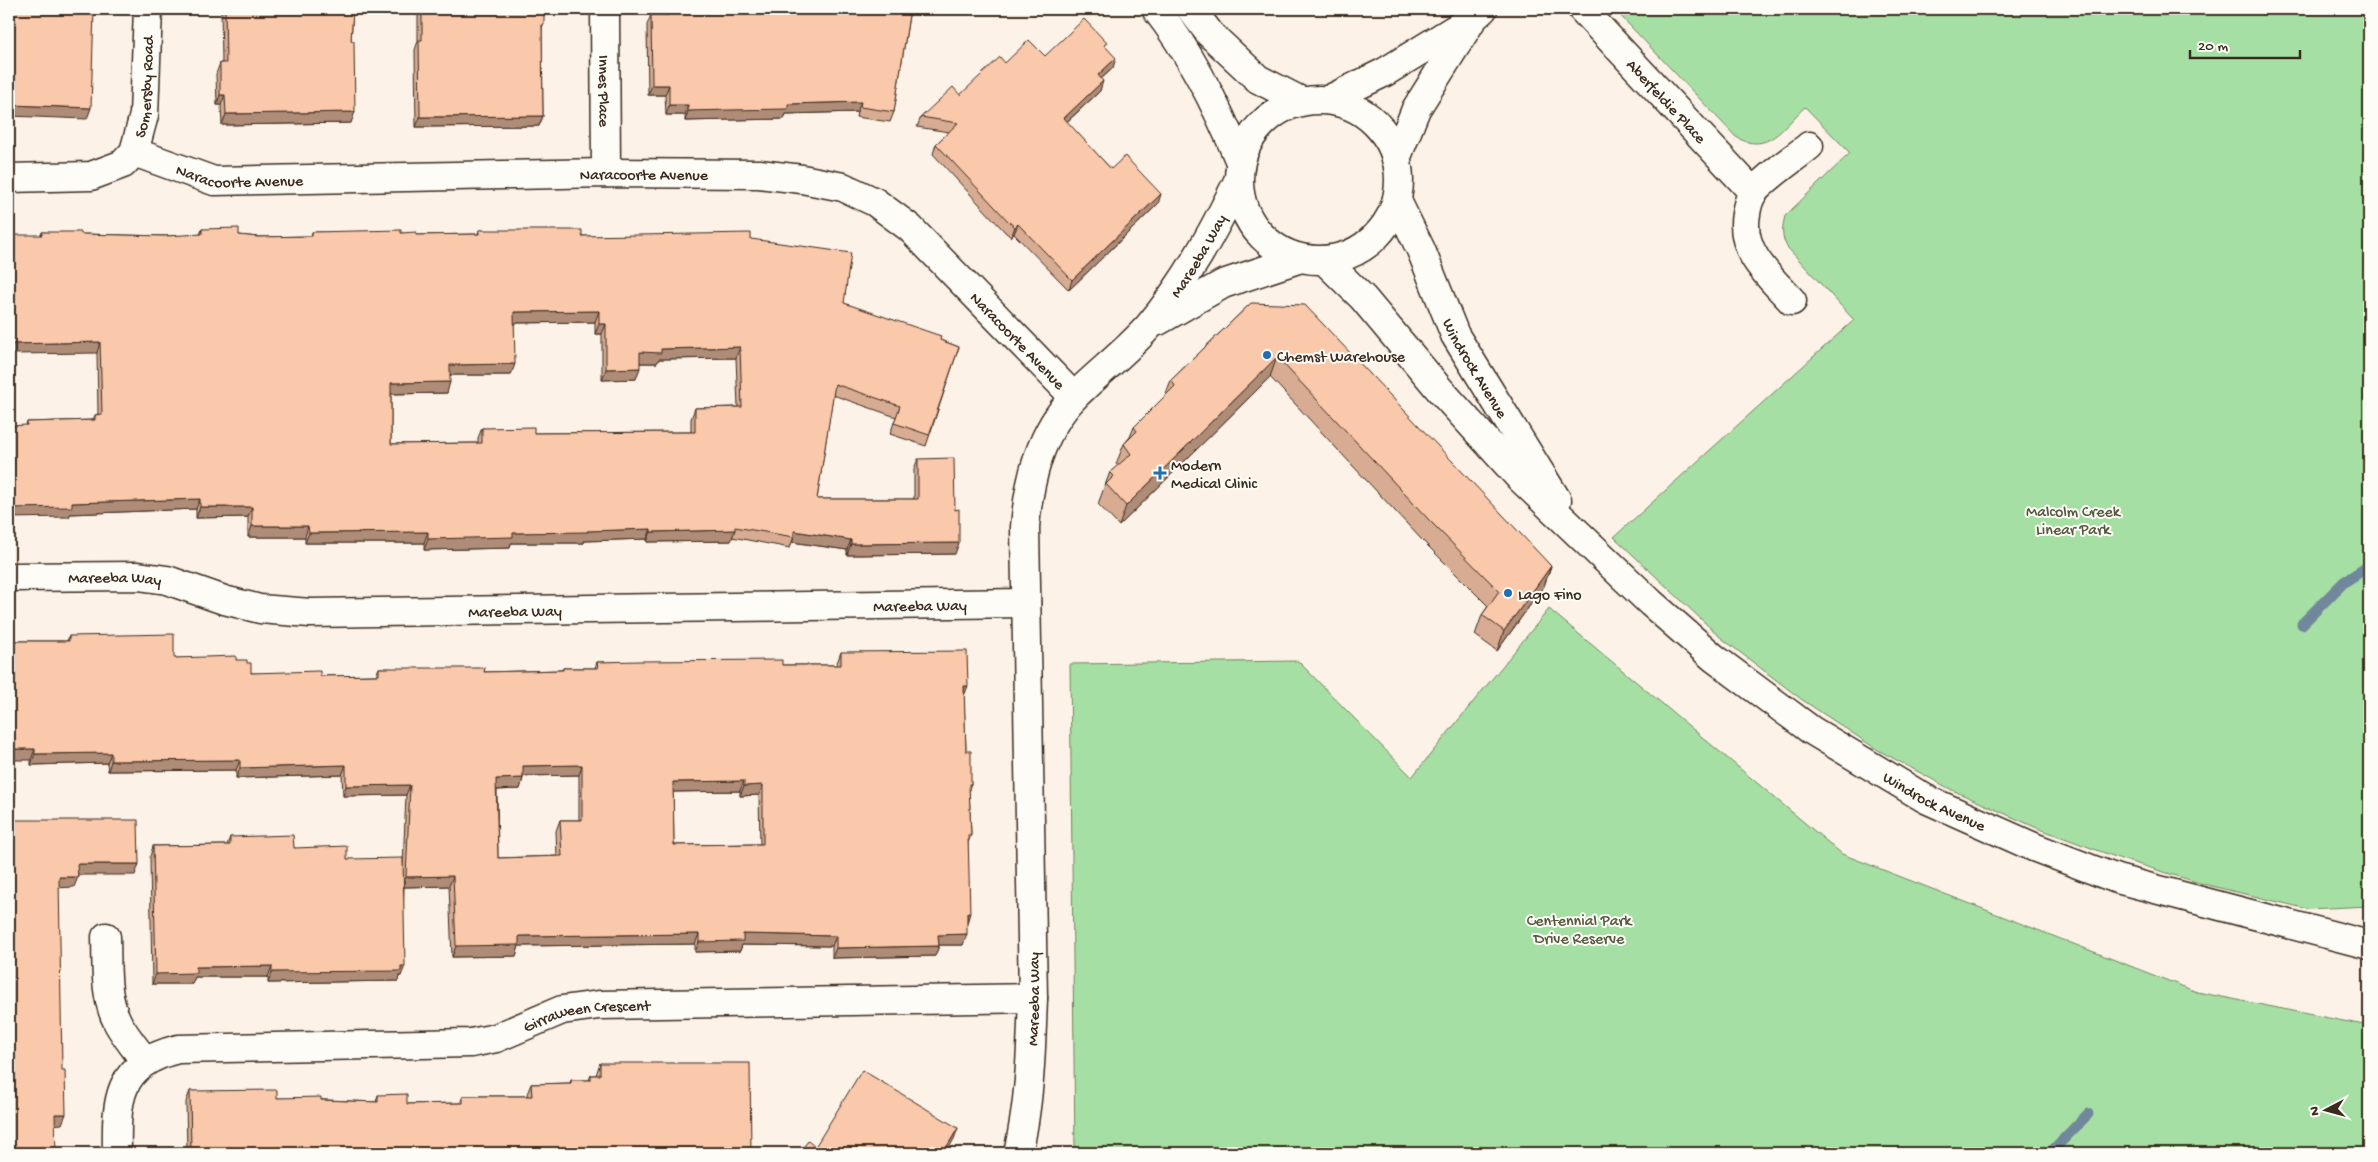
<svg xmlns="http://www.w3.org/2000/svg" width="2378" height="1162" viewBox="0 0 2378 1162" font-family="'Gochi Hand',sans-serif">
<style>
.green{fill:#a6dfa3;stroke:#708460}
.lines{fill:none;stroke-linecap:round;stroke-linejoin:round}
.stream{stroke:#71879c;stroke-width:11}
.street-casing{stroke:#3b2a1e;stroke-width:31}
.secondary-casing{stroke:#3b2a1e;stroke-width:31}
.street{stroke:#fdfcf7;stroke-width:28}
.secondary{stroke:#fdfcf7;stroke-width:28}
.wall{fill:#d7ac92;stroke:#3b2a1e;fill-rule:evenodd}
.shaded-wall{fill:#af8c77;stroke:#3b2a1e}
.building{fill:#fac8aa;stroke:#3b2a1e;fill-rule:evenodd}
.poi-dot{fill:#1f6fb2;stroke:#fdfcf7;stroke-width:2}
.labels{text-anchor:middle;stroke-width:4;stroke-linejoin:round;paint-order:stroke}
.street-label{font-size:16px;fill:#3b2a1e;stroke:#fdfcf7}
.poi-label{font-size:16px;fill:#3b2a1e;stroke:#fdfcf7;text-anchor:start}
.park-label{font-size:16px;fill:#56573f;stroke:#fdfcf7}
</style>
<rect width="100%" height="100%" fill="#fcf2e8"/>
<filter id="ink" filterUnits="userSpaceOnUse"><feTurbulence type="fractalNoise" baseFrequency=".02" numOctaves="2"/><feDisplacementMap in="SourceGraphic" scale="10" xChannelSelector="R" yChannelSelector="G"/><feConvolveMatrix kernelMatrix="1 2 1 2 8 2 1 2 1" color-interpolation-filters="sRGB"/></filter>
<g filter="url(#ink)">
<!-- green -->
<path class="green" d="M1614 9H2369V906L2308 909 2203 884 2121 859 2037 828 1952 790 1878 750 1801 699 1720 637 1614 537 1854 320 1787 247C1781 236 1782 228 1785 216L1850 153 1805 107C1784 126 1768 156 1736 137Z
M1549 609 1842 854 2197 992 2369 1026V1153H1075L1070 664 1298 661 1412 777Z"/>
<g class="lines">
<!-- stream -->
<path class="stream" d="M2302 624 2344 582 2369 566
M2050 1153 2088 1114"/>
<defs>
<g id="street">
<path id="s1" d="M605 9 606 173"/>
<path id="s2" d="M1582 9 1753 192"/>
<path d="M1328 100 1385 72 1473 18 1483 9"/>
<path id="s3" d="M134 152 214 181 606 173 759 174 802 179 843 187 875 202 910 228 1074 397"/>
<path d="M1396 159 1416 109 1470 23"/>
<path id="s4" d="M9 178 91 176 123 164 134 152 144 115 148 9"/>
<path d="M1792 301C1769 276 1739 251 1746 214 1747 207 1749 199 1753 193 1762 180 1796 157 1809 146"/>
<path d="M1158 321 1223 284 1298 259"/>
<path id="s5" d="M9 577 138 576 167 580 224 600 260 609 310 613 1026 603"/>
<path d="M106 937C107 965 104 997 118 1023 125 1036 136 1049 145 1061"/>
<path id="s6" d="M117 1153C116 1099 117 1064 178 1049L471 1043 496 1038 562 1010 599 1005 1033 998"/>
<path id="s7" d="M1018 1153C1030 1102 1031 1051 1033 998L1025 527C1029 479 1040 432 1075 396 1099 372 1127 351 1149 326 1186 282 1213 232 1238 181"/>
</g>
<g id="secondary">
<path d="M1156 9C1192 55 1218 108 1240 162"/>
<path d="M1191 9 1210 34 1258 79 1301 101"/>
<circle cx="1319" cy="180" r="80"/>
<path id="s8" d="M1397 201 1421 250 1455 335 1557 500"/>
<path id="s9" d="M1325 261 1363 298 1440 390 1520 478 1651 603 1714 658 1811 730 1926 799 2036 848 2117 879 2369 945"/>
</g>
</defs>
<!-- street casing -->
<use href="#street" class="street-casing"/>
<!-- secondary casing -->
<use href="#secondary" class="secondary-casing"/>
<!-- street -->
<use href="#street" class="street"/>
<!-- secondary -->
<use href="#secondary" class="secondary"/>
</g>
<!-- wall -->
<path class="wall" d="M221 9H353L351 41V123L222 125 221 105H217L216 74 220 63H222Z
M418 9H544L542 31 543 116 539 126 416 127 415 50 418 41Z
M665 9H910L894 112 890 122 856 117 857 112 786 114 784 119 726 120 685 121V115H666L665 95H648L647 25 651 15H665Z
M1105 46 1113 68 1101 79 1100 91 1067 122 1111 169 1158 204 1069 290 1014 234 1011 237 1005 232 933 154 936 144 949 132 917 127 921 117 960 95 1045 56Z
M202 229 239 235 258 237 311 236 312 232 401 233 416 235 478 234 479 230 582 236 751 239 844 303 940 340 959 347 926 446 890 434 896 417 833 395 817 499H914V469L918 459 955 554 847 555V550L792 542 790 548 732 537 731 541 647 542V539L584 541V543H511L510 548 424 550V543H305V537H248V517L196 518V509L70 514 69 517 26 425 27 422 93 420 95 415 98 414 97 353 41 235 42 232 81 234 165 236 200 235ZM595 322V334H602V380L636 379 640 363H657L659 359 736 358 738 407 695 408 691 419V432L534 433 482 428 478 438V443L391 444V394L447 393 450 375H511L514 323Z
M1251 303 1551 566 1544 586 1497 651 1475 635 1482 615 1488 606 1422 540 1270 377 1119 526 1098 504 1110 472 1118 466 1116 464 1124 444 1130 437 1134 427 1165 396 1171 380Z
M69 636 174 658 236 660 247 663 251 673 320 676 376 675 379 668 484 672 562 670 563 668H595L597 662 782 665H837V663L841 652 964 696 966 751 971 784 969 788 971 835 968 843 967 923 963 945H939L935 956 832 958V946L742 945 740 951 695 952V944L519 946 516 956 452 957 449 886 404 887 401 976H399L398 981 268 983V977H195L192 984H152L150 857 153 846 227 845 230 837 294 848 347 859 403 866 406 795 343 796 342 775 236 778V770L108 771 107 763 31 765V760L12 641H67ZM579 775V820H560L556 831 557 856 498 858 497 790 520 789 523 778V776ZM740 791V796L759 795 760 844 674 845 673 792Z
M600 1063 751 1153H187L186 1102 190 1091 277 1098 376 1102 378 1095 407 1104 460 1103 463 1096H527V1094L531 1084 570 1083 571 1080H589L591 1075H596Z"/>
<!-- shaded-wall -->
<path class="shaded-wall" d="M1116 58 1113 68 1094 85 1098 75Z
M1103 81 1100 91 1060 128 1064 118Z
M652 85H669L665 95H648Z
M220 95H225L221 105H217Z
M861 102 857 112 786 114 784 119 685 121 688 111 788 104Z
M11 105 91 108 87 119 9 116V107Z
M669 105H688L685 115H666Z
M355 112 351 123 222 125 226 114Z
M543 116 539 126 416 127 420 117Z
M1161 194 1158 204 1069 290 1072 280Z
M1018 224 1014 234 1011 237 1015 227Z
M599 311 595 322 510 323 514 312Z
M599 324H606L602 334H595Z
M100 342 97 353 9 354V344Z
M740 347 736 358 659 359 657 363H636L640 352 661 349Z
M1277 357 1270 377 1119 526 1126 506Z
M515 364 511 375H446L450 365Z
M640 368 636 379 602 380 606 369Z
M450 382 447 393 387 394 391 383Z
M200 499 196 509 70 514 69 517 9 518V508L72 503Z
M200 507H252L248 517 196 518Z
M252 526H308L305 537H248Z
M651 529 647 539 584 541V543H511L510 548 424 550 428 539 513 533Z
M735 530 731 541 647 542 651 532Z
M794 531 851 540 847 550 792 542 794 537Z
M428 532 424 543H305L309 533Z
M959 543 955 554 847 555 851 544Z
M1551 566 1544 586 1497 651 1504 631Z
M964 686H968L964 696Z
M9 749H35L31 760H9Z
M111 753 107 763 31 765 35 754Z
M240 760 236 770 108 771 111 761Z
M346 765 342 775 236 778 240 768Z
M582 765 579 775 519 776 523 766Z
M523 778 520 789 493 790 496 779Z
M744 781 740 791 669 792 673 782Z
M410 785 406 795 343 796 346 786Z
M763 785 759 795 740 796 744 786Z
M77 864H139L135 875H74Z
M453 876 449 886 403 887 406 877Z
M59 877H78L74 887 55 888Z
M967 913H970L967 923Z
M699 934 695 944 519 946 516 956 452 957 456 946 519 936Z
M743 934 836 936 832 946 742 945 740 951 695 952 699 942Z
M967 934 963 945H934L938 935Z
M939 946 935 956 832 958 836 948Z
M272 966 268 977H195L192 984H152L156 974 196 967Z
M405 966 401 976H399L398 981 268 983 272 972Z
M55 1114H66L62 1124 51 1125Z
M958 1128 954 1139 946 1153H943Z"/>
<!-- building -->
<path class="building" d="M9 9H94L91 108 11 105 9 107Z
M225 9H353L351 41H354L355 112 226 114 225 95H220V63H226Z
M422 9H544V25H542L543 116 420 117 419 40H422Z
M669 9H910L894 112 860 107 861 102 788 104V109L730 110 688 111V105H669V85H652L651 15H669Z
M1084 19 1107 43 1104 45 1116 58 1098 75 1103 81 1064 118 1111 169 1125 156 1161 194 1072 280 1018 224 1015 227 1009 222 936 144 958 123 921 117 953 87 960 95 1000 57 1005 63 1029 40 1045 56Z
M239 228V235L258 237 312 236V232L401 230V233L416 232V235L479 234V230H582V236L751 233V239L851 253 844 303 941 336 940 340 959 347 929 435 894 423 900 406 835 384 817 499H918V459L954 458 955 510 959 509V543L851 544V540L794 531V537L735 527V530L651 532V529L587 531 588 532 513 533V537L428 539V532L309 533 308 526H252V507H200V499L72 503V507L9 508V426L27 425V422L95 420V415L102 414 100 342 9 344V235H42V232H81V234L165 236 202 234V229ZM599 311V324H606V369L640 368V352L661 353V349L740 347 742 407 695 408V432L534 433V427L482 428V443L391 444V383L450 382V365L515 364 514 312Z
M1251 303 1305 305 1551 566 1504 631 1482 615 1499 591 1429 520 1277 357 1126 506 1106 484 1114 476 1110 472 1131 454 1124 444 1137 431 1134 427 1175 386 1171 380Z
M174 634V658L236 656V660H247V663H251V673L320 671V676L379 675V668H485L484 672 563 670V668H598L597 662 639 661 782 660V665H841V652L967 651 968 686H964L966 751H971V784H969L971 835H968L970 913H967V934L938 935 939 946 836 948V936L743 934V941L699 942V934L519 936V945L456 946 453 876 406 877 410 785 346 786V765L240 768V760L111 761V753L35 754V749H9V638H12V641H69V636ZM582 765V820H560L562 856 498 858 496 779 523 778V766ZM744 781V786L763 785V844L674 845 673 782Z
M9 820H138L139 864H77L78 877H59L62 1070H65L66 1114H55L56 1153H9Z
M293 835 294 848 347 846V859L403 858 405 966H401V971L272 972V966L196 967V973L156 974 153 846 230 845V837Z
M600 1063H750L751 1153H191L190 1091 277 1090V1098L321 1097V1100L378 1102V1095L407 1094V1104L463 1103V1096H532L531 1084 571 1083V1080H591V1075H600Z
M862 1070 958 1128 943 1153H799L808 1141 815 1147Z"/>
</g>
<!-- markers -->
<g class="poi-dot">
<circle cx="1267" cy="355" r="5"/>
<path d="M1157.5 465.5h5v5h5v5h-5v5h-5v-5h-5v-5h5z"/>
<circle cx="1508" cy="593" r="5"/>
</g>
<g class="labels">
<!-- street labels -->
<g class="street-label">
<text dy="6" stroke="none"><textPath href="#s4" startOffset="199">Somersby Road</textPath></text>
<text dy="6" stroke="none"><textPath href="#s1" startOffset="82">Innes Place</textPath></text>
<text dy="6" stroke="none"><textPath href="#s2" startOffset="125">Aberfeldie Place</textPath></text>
<text dy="6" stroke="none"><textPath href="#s3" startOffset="110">Naracoorte Avenue</textPath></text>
<text dy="6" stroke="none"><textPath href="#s3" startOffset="515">Naracoorte Avenue</textPath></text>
<text dy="6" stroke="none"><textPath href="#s7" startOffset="958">Mareeba Way</textPath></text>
<text dy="6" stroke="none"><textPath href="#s3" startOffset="950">Naracoorte Avenue</textPath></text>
<text dy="6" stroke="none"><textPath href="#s8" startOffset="185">Windrock Avenue</textPath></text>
<text dy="6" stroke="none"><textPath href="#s5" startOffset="106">Mareeba Way</textPath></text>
<text dy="6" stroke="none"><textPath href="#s5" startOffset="916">Mareeba Way</textPath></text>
<text dy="6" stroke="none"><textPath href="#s5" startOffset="511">Mareeba Way</textPath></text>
<text dy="6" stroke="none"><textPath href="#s9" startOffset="820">Windrock Avenue</textPath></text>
<text dy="6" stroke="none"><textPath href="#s7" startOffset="155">Mareeba Way</textPath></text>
<text dy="6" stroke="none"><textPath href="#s6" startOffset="549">Girraween Crescent</textPath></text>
</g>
<!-- poi labels -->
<g class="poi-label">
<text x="1277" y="361">Chemst Warehouse</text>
<text x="1171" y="470">Modern<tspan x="1171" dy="18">Medical Clinic</tspan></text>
<text x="1518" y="599">Lago Fino</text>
</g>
<!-- park labels -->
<g class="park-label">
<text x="2073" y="516">Malcolm Creek<tspan x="2073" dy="18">Linear Park</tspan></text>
<text x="1579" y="925">Centennial Park<tspan x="1579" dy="18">Drive Reserve</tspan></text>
</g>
</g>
<!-- margin -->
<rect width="2378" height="1162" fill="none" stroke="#fdfcf7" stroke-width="30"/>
<rect x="15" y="15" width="2348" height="1132" fill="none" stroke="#3b2a1e" stroke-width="2" filter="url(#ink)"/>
<!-- north arrow -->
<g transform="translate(2326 1110) rotate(264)" stroke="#fdfcf7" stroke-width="4" paint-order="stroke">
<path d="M0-4L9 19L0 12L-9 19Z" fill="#3b2a1e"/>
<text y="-8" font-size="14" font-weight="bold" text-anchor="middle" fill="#3b2a1e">N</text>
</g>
<!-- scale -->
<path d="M2190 50v8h110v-8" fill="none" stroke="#3b2a1e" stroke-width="2.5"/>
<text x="2198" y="50" font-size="15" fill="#3b2a1e" stroke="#fdfcf7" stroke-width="4" paint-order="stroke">20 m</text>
</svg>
